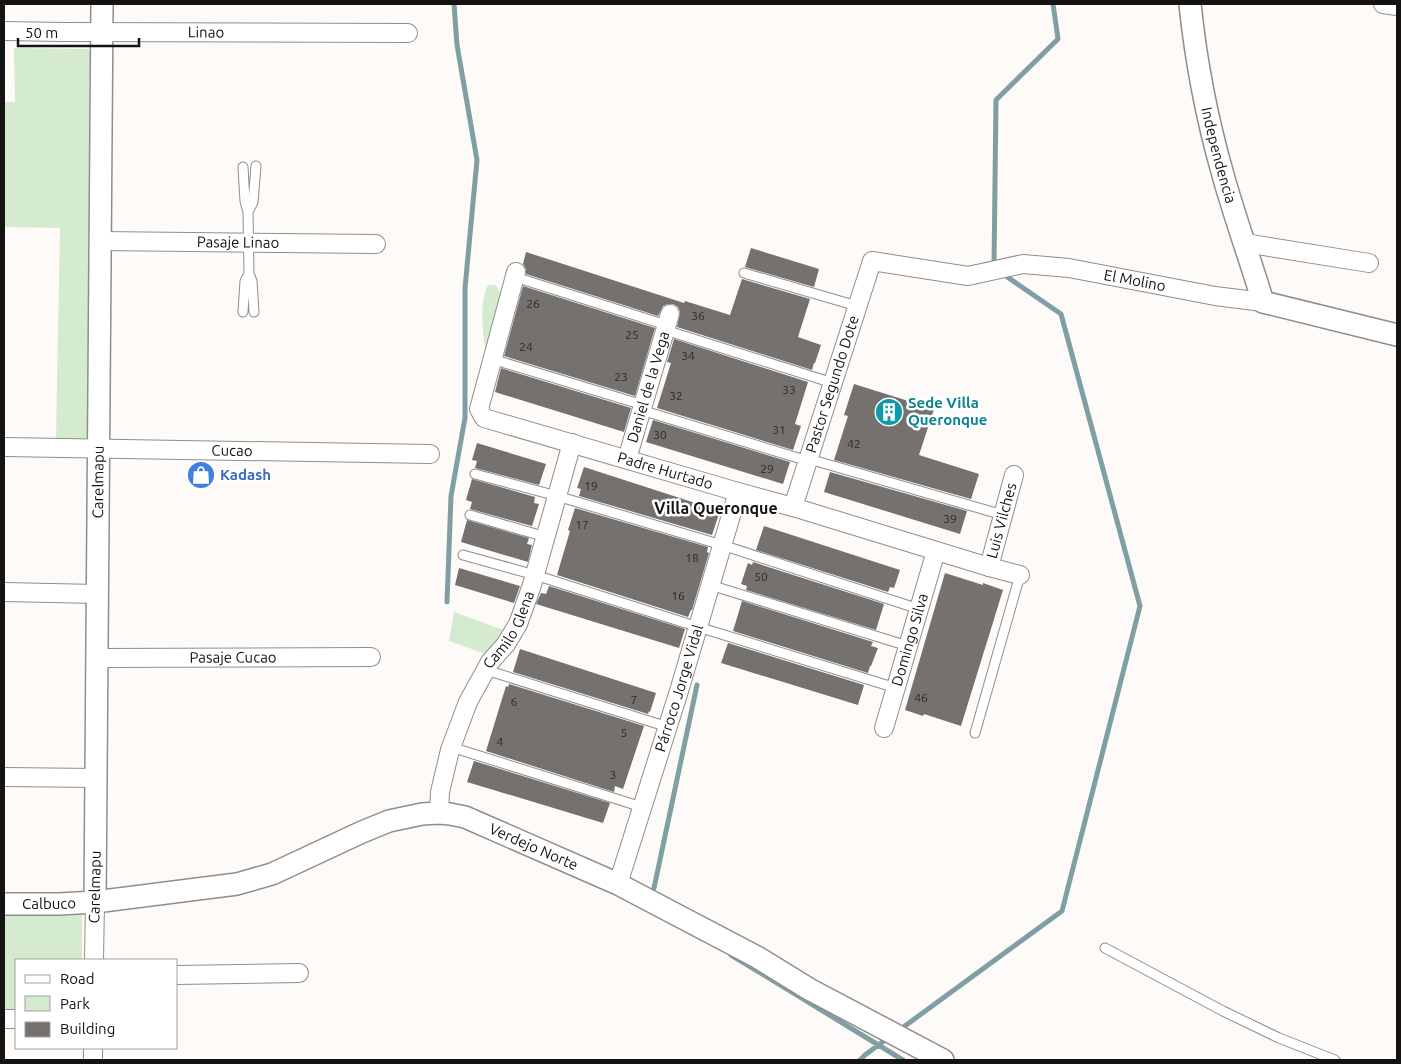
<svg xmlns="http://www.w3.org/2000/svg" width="1401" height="1064" viewBox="0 0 1401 1064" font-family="Ubuntu,sans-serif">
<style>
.green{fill:#d5ebd0}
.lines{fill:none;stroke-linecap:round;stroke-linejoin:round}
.stream{stroke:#7f9fa5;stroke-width:5}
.building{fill:#74716f}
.service-casing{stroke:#908e8b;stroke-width:11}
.minor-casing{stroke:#908e8b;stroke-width:20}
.tertiary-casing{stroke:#908e8b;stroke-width:24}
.service{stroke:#fff;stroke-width:9}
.minor{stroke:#fff;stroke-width:18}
.tertiary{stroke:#fff;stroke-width:21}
.labels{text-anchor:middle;stroke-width:5;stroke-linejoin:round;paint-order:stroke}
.number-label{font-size:12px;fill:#2c2a29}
.street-label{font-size:15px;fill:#141312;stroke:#fff}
.culture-label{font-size:15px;font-weight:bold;fill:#0d838f;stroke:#fff;text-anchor:start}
.shop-label{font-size:15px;font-weight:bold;fill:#366cbe;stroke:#fff;text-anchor:start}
.neighbourhood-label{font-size:16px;font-weight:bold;fill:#141312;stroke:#fff}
</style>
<rect width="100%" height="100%" fill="#fdfaf7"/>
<!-- green -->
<path class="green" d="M14 48 90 49 88 440 56 439 60 228 4 227V102H15Z
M488 285H496L502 297 488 362C483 340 478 305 488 285Z
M454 612 506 631 486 654 449 641Z
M82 913V960H16V1014H4V914Z"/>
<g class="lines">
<!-- stream -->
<path class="stream" d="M994 267 996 100 1058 39 1053 4
M447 602 451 496 465 418V288L477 160 457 45 454 4
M654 888 697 685
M731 955 903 1060
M898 1031 1062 911 1140 606 1061 314 1003 274
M860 1060 865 1055 889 1037"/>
</g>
<!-- building -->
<path class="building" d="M751 248 819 269 814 287 745 267Z
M526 252 684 303 685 301 730 315 742 279 810 299 798 337 821 345 815 363H814L812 370 677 327 680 312 678 307 673 304H668L663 306 658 316 526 274V269L523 264Z
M523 286 655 328 635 396 504 356Z
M674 339 808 382 795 424 801 426 793 450 657 408 671 363 667 362Z
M501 368 631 408 624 432 495 392Z
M854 384 934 409 919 455 979 474 971 499 834 460 848 416 844 415Z
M653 420 790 462 783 484 646 442Z
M477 443 546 464 539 485 475 468 477 461 472 460Z
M584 467 720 511 712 535 579 496 581 489 577 488Z
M830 472 967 511 960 534 824 492Z
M472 479 535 497 534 503 539 504 532 526 470 509 472 502 466 500Z
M575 508 708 547 707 552 709 553 692 610H691L688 617 557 575 570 531 568 530Z
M467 520 529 538 527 544 532 545 528 562 461 542Z
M764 526 900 570 894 588 890 587 888 592 756 550Z
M753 562 884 604 876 630 746 590 747 586 741 584 748 563 752 565Z
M459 568 520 586 514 603 455 585Z
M945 573 983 585V583L1003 590 961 726 924 714 923 716 905 710Z
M549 586 685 629 679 648 536 604 541 593 546 594Z
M742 601 873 642 871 646 878 648 871 666H870L868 673 733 631Z
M728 643 864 685 858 705 721 663Z
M520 649 656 693 650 712 649 711 648 714 513 672Z
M509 684 644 726 623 789 615 786 614 792 486 751 506 686 508 687Z
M474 761 610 803 603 823 467 782Z"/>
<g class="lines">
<defs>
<path id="service" d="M243 167 245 201 248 212 249 274 252 281 254 312
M248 212 253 202 256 166
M744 273 857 306
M515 277 666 325
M243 312 245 281 249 274
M665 330 833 383
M492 359 643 405
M641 410 808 461
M809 459 1003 515
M475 474 557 496 722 545 919 609
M470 515 546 537
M463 555 535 575 698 627 896 688
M710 585 908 646
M486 670 668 727
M975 733 1020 575
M451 747 642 807
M1105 948 1223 1011 1279 1038 1335 1060"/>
<g id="minor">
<path d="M1383 4 1397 6"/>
<path id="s1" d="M4 31 62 32 408 33"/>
<path id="s2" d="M100 241 376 244"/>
<path d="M1245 243 1369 263"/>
<path id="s3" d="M516 272 479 409 484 418 738 492 793 507 989 567 1020 575"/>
<path id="s4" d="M4 447 430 454"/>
<path id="s5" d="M627 459 670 314"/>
<path id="s6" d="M793 507 872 261 968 276 1023 264 1069 268 1215 296 1263 302"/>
<path id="s7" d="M989 567 1014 475"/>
<path d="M4 592 97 594"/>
<path id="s8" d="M97 658 371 657"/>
<path id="s9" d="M884 728 936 551"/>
<path d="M4 777 96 778"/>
<path id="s10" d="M439 813 440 792 450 750 468 702 490 662 506 644 518 624 532 585 572 443"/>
<path id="s11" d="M618 884 679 691 738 492"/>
<path d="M94 960 95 902"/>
<path d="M176 975 299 973"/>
<path d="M4 1019H16"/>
<path d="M93 1060V1048"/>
</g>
<g id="tertiary">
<path id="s12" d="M1190 4C1196 62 1207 119 1223 175 1235 218 1250 259 1263 302L1397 335"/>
<path id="s13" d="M95 902 102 4"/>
<path id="s14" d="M4 904H59L95 902 237 884 272 874 362 832 389 821 422 814 439 813 450 814 465 817 618 884 757 957 809 989 943 1060"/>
</g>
</defs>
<!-- service casing -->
<use href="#service" class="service-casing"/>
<!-- minor casing -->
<use href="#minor" class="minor-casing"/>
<!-- tertiary casing -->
<use href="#tertiary" class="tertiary-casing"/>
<!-- service -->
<use href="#service" class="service"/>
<!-- minor -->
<use href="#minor" class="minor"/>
<!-- tertiary -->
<use href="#tertiary" class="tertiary"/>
</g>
<!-- icons -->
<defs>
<symbol id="building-disc" viewBox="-11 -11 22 22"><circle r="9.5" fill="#0f9aa8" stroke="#fff"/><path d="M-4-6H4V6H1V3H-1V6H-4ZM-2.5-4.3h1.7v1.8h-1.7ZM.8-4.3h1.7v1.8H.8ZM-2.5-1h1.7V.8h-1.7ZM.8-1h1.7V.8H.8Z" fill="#fff"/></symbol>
<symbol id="shop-disc" viewBox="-11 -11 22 22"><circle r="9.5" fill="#3f7fe0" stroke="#fff"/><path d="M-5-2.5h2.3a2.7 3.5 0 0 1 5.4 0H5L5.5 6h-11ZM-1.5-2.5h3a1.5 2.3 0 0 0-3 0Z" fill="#fff"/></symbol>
</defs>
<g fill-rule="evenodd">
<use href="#building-disc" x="873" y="396" width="32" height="32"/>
<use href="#shop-disc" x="185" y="459" width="32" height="32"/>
</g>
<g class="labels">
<!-- number labels -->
<g class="number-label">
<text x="533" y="308">26</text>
<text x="698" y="320">36</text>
<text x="632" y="339">25</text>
<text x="526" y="351">24</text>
<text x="688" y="360">34</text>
<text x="621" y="381">23</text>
<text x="789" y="394">33</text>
<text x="676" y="400">32</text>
<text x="779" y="434">31</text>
<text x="660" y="439">30</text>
<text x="854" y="448">42</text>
<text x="767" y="473">29</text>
<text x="591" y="490">19</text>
<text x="950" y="523">39</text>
<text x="582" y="529">17</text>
<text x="692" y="562">18</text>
<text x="761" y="581">50</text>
<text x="678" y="600">16</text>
<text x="921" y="702">46</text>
<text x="634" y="704">7</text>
<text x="514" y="706">6</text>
<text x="624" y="737">5</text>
<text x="500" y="746">4</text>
<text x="613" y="779">3</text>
</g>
<!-- street labels -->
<g class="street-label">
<text dy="5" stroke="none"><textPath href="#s1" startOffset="202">Linao</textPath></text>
<text dy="5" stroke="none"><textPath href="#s12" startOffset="154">Independencia</textPath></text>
<text dy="5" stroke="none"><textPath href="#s2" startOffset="138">Pasaje Linao</textPath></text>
<text dy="5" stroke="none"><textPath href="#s6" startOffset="525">El Molino</textPath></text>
<text dy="5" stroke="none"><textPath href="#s6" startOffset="129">Pastor Segundo Dote</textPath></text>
<text dy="5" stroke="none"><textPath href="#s5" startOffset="75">Daniel de la Vega</textPath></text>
<text dy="5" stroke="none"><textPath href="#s4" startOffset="228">Cucao</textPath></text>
<text dy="5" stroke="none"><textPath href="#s3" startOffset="341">Padre Hurtado</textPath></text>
<text dy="5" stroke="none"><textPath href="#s13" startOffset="420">Carelmapu</textPath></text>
<text dy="5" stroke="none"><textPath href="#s7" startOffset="48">Luis Vilches</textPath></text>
<text dy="5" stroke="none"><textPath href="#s10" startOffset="199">Camilo Glena</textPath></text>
<text dy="5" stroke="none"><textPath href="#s9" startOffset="92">Domingo Silva</textPath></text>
<text dy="5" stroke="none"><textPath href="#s8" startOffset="136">Pasaje Cucao</textPath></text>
<text dy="5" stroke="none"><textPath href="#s11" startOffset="205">Párroco Jorge Vidal</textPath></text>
<text dy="5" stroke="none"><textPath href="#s14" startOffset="551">Verdejo Norte</textPath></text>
<text transform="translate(95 887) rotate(-89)" y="5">Carelmapu</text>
<text dy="5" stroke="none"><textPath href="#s14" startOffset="45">Calbuco</textPath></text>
</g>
<!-- culture labels -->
<g class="culture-label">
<text x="908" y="408">Sede Villa<tspan x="908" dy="17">Queronque</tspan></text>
</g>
<!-- shop labels -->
<g class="shop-label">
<text x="220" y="480">Kadash</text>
</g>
<!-- neighbourhood labels -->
<g class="neighbourhood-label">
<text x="716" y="514">Villa Queronque</text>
</g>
</g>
<!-- border -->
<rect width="1401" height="1064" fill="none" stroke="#141312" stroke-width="10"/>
<!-- legend -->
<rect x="15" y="959" width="162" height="90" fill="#ffffff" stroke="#a1a1a0"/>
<rect x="25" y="975" width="25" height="8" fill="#ffffff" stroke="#a1a1a0"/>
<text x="60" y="984" font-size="15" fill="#141312">Road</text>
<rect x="25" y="996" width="25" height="15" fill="#d5ebd0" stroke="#a1a1a0"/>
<text x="60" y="1009" font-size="15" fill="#141312">Park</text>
<rect x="25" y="1022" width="25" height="15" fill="#74716f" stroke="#a1a1a0"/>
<text x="60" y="1034" font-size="15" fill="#141312">Building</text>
<!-- scale -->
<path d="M18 38v8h121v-8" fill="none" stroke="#141312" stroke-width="2.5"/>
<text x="25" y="38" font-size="15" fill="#141312" stroke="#ffffff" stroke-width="4" paint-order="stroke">50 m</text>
</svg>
